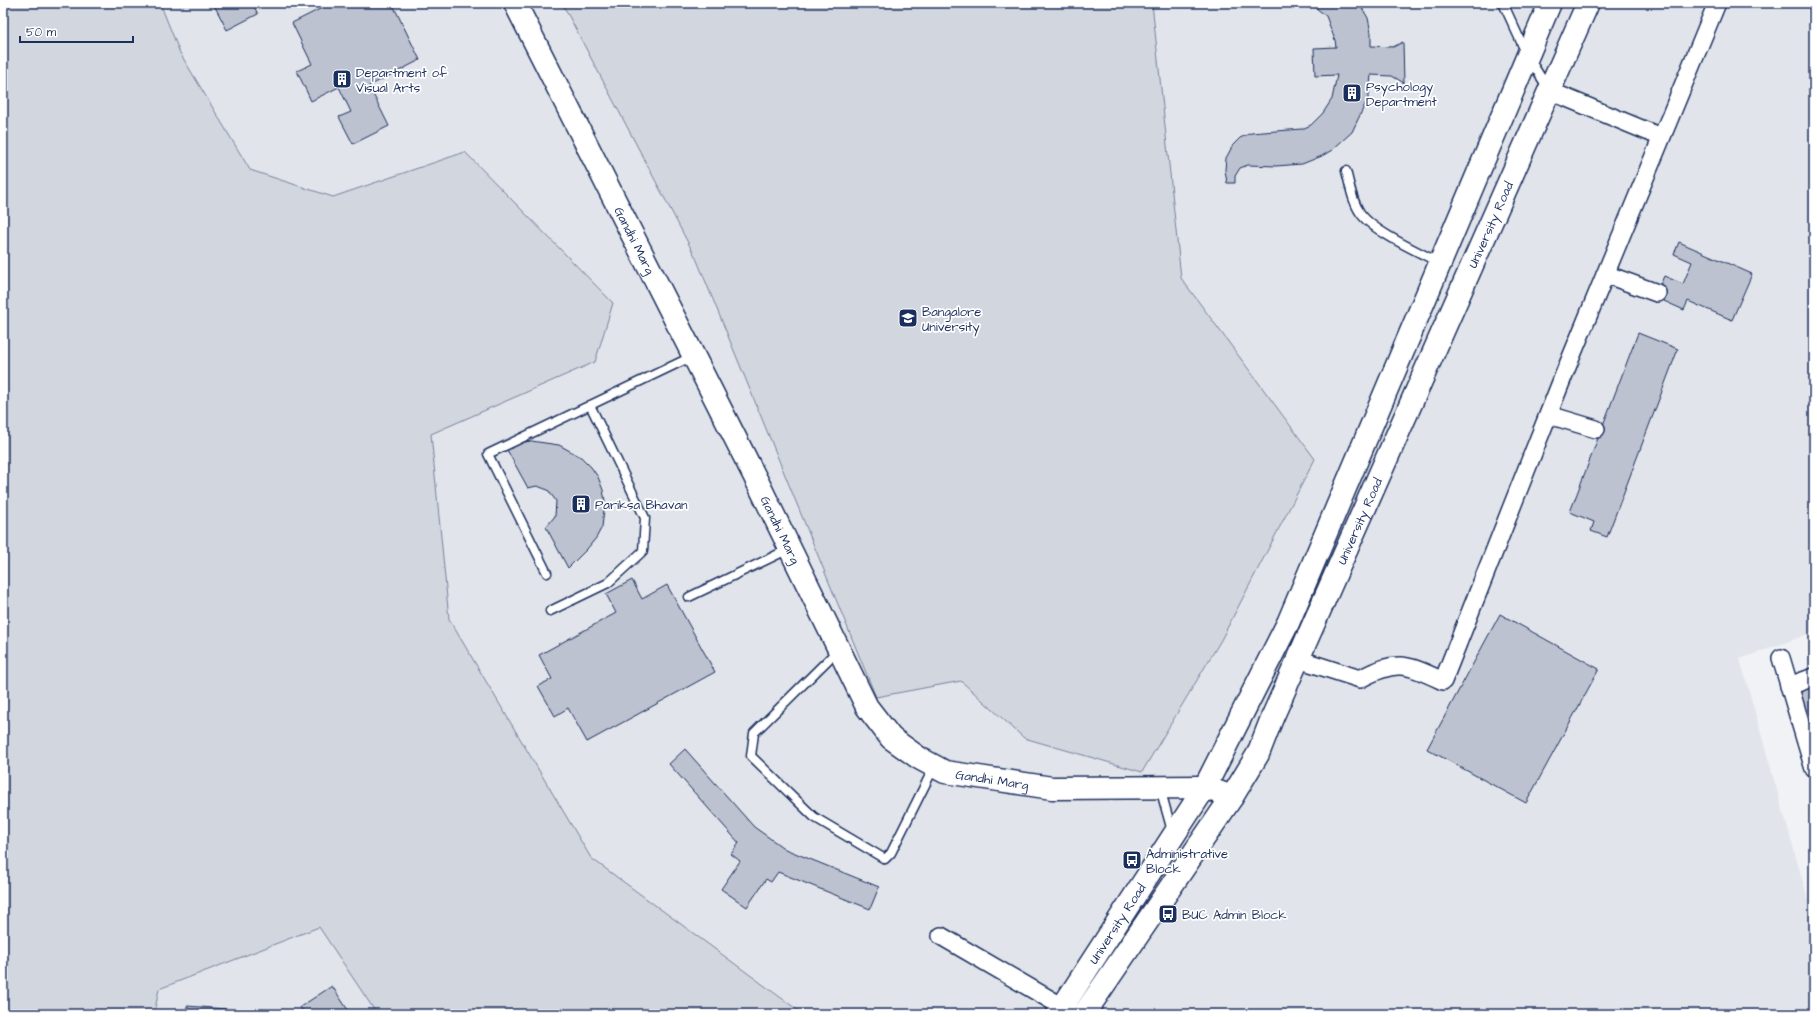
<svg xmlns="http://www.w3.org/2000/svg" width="1817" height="1017" viewBox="0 0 1817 1017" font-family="'Architects Daughter',sans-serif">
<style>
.built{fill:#e1e4ea}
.green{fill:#d2d6df;stroke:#76829e}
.building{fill:#bcc2d0;stroke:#1b2f5e}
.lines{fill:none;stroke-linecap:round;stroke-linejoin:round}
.lane-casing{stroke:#1b2f5e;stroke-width:11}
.street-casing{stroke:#1b2f5e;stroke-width:20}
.secondary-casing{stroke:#1b2f5e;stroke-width:25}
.lane{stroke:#fff;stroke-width:8}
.street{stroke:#fff;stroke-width:17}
.secondary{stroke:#fff;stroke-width:22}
.labels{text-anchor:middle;stroke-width:3.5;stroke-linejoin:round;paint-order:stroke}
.poi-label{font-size:13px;fill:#1b2f5e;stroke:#fff;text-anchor:start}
.street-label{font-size:13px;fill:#1b2f5e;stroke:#fff}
</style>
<rect width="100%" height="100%" fill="#f1f2f5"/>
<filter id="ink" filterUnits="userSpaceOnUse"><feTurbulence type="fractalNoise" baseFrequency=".025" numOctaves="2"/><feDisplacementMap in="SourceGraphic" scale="8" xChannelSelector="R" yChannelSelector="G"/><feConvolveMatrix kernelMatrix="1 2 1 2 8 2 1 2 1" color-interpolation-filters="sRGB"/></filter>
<g filter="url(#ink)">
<!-- built -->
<path class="built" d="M3 3H1814V632L1740 659 1814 921V1014H3Z"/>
<!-- green -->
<path class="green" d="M3 3H160L180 53 250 170 333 197 465 152 613 303 595 362 431 434 449 619 591 858 803 1014H377L319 927 159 989 154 1014H3Z
M562 3H1152L1181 278 1315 459 1221 640 1142 772 1024 738 961 681 876 697 696 258Z"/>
<!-- building -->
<path class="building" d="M213 3H252L258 14 227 30Z
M322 3H392L420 60 369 86 389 126 353 144 339 117 351 112 339 87 311 101 297 71 312 64 292 23 324 7Z
M1310 3H1359L1368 18 1371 33V46L1393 47 1403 42 1404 83 1392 76 1371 75 1369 96 1352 132 1332 150 1322 156 1302 164 1276 166 1248 165 1240 168 1235 176V183H1227L1225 170 1226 158 1233 145 1240 138 1251 133 1302 129 1311 125 1323 113 1332 99 1337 75 1315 76 1314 48 1336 47 1335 40 1326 16Z
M1679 242 1752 274 1732 320 1688 301 1684 310 1655 297 1664 276 1683 284 1692 262 1674 254Z
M1638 333 1678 349 1607 537 1591 531 1594 522 1570 512Z
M531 441 559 445 581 457 591 467 598 477 603 490 605 501 602 527 596 538 587 549 568 568 546 527 555 516 556 501 548 490 537 486 528 488 506 448 519 443Z
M632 580 642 599 667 585 715 672 587 742 568 708 555 716 538 686 552 679 539 655 616 613 606 594Z
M1500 614 1599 669 1526 803 1427 749Z
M1814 683V726L1812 727 1798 688Z
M685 749 754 827 785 849 879 887 870 909 778 872 771 882 766 879 747 907 721 889 740 861 731 854 739 843 669 764Z
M332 986 350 1013 347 1014H304L300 1007Z
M187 1006 239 1010 238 1014H186Z"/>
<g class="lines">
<defs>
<path id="lane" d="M1503 3 1527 55 1547 87
M1346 171C1350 185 1352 202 1361 214 1374 232 1419 252 1440 263
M547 573 488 454 693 356
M689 597 789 549
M550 611 608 583 643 551 645 518 590 405
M838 650 754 733 751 756 814 817 885 859 891 853 934 767
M1160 788 1172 831"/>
<path id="street" d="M1550 91 1661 137
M1605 274 1657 293
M1549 415 1596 429
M1781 658 1814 769
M1298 659 1360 679C1397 659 1406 664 1443 681L1565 372 1717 3
M1789 686 1814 677
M941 936 1063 1007"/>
<g id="secondary">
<path id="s1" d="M515 3 760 487 867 707 891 738 919 758 945 772 1052 788 1205 787 1232 797"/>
<path id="s2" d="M1058 1014 1205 787 1288 623 1550 3"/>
<path id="s3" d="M1084 1014 1232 797 1258 754 1272 718 1588 3"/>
</g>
</defs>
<!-- lane casing -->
<use href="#lane" class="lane-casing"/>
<!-- street casing -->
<use href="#street" class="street-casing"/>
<!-- secondary casing -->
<use href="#secondary" class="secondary-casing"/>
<!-- lane -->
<use href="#lane" class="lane"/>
<!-- street -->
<use href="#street" class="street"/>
<!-- secondary -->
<use href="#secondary" class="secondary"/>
</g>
</g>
<!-- icons -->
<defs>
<symbol id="building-square" viewBox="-11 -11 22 22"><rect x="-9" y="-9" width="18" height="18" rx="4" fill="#1b2f5e" stroke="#fff"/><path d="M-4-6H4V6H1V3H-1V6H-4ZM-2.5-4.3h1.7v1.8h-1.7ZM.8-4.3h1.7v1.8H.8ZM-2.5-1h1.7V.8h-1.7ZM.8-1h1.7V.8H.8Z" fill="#fff"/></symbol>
<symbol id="university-square" viewBox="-11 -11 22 22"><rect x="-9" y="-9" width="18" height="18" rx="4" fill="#1b2f5e" stroke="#fff"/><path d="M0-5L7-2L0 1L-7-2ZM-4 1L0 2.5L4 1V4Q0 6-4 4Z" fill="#fff"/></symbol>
<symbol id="bus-square" viewBox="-11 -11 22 22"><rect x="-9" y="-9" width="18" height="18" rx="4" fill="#1b2f5e" stroke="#fff"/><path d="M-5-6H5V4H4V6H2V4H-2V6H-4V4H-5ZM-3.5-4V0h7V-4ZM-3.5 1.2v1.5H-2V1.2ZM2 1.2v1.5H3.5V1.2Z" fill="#fff"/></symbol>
</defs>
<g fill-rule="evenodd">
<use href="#building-square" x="331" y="68" width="22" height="22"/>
<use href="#building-square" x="1341" y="82" width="22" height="22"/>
<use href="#university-square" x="897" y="307" width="22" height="22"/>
<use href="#building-square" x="570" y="493" width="22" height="22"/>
<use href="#bus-square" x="1121" y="849" width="22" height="22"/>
<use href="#bus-square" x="1157" y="903" width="22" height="22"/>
</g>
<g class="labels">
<!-- poi labels -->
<g class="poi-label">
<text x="356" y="77">Department of<tspan x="356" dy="15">Visual Arts</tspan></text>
<text x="1366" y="91">Psychology<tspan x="1366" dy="15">Department</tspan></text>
<text x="922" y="316">Bangalore<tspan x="922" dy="15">University</tspan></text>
<text x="595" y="509">Pariksa Bhavan</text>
<text x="1146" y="858">Administrative<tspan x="1146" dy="15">Block</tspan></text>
<text x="1182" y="919">BUC Admin Block</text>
</g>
<!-- street labels -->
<g class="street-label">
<text dy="5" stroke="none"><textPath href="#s3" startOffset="891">University Road</textPath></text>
<text dy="5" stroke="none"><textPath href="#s1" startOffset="266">Gandhi Marg</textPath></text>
<text dy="5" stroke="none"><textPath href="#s3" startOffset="567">University Road</textPath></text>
<text dy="5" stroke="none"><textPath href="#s1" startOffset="590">Gandhi Marg</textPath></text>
<text dy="5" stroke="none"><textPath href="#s1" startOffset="938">Gandhi Marg</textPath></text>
<text dy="5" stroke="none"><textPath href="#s2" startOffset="108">University Road</textPath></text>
</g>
</g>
<!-- margin -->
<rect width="1817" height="1017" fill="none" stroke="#fff" stroke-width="16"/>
<rect x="8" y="8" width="1801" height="1001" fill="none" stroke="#1b2f5e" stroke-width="1.5" filter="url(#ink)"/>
<!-- scale -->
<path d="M20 36v6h113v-6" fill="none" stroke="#1b2f5e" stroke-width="2"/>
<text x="26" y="36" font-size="12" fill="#1b2f5e" stroke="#ffffff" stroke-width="3" paint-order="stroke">50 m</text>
</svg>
